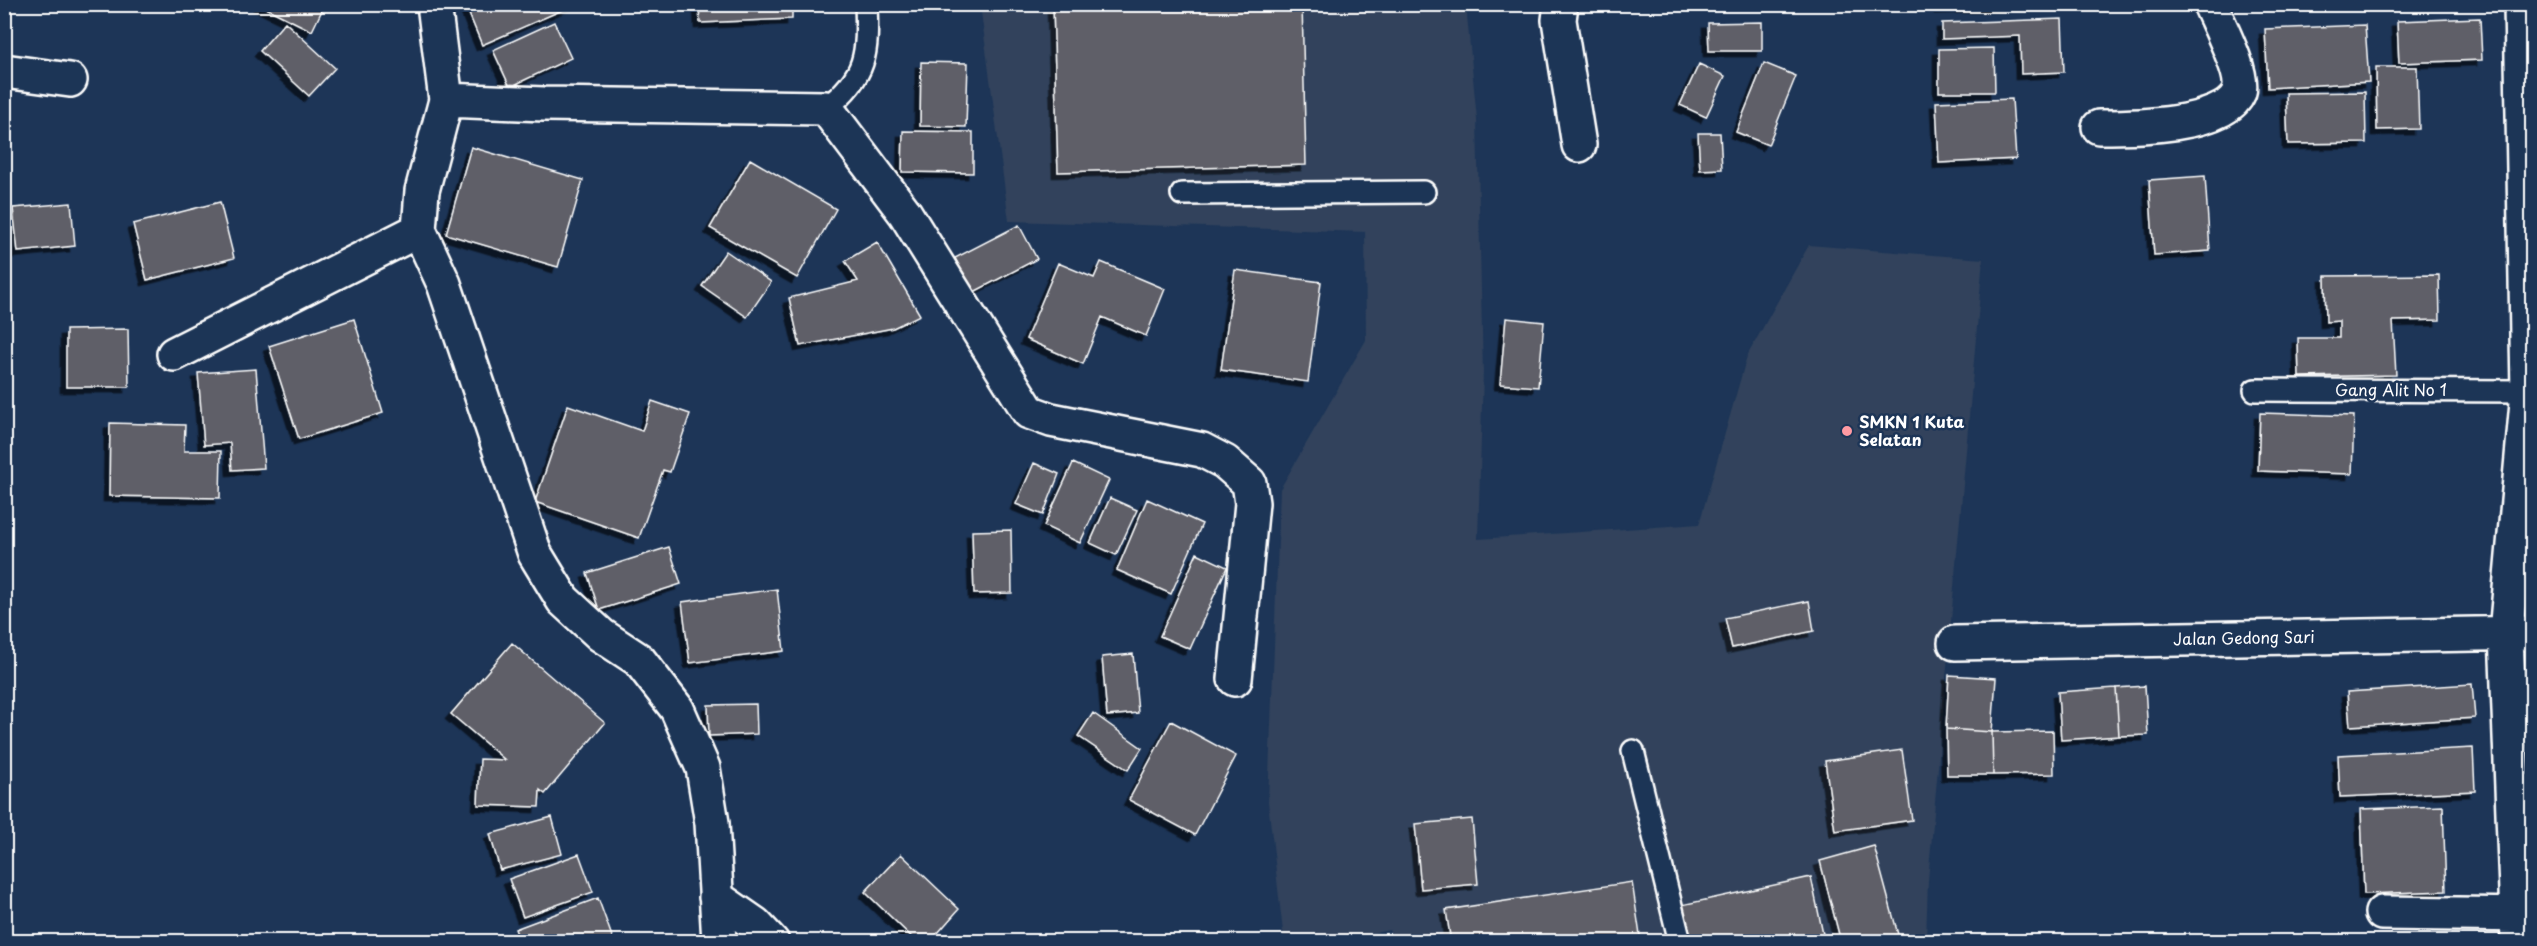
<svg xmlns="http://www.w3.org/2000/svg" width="2537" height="946" viewBox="0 0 2537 946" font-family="'Playpen Sans',sans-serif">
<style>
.built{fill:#30425c}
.building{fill:#5e5f68;stroke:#fff;stroke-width:1.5;filter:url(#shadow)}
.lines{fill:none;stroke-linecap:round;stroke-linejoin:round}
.lane-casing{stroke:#fff;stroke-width:26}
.street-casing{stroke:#fff;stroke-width:38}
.lane{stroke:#1d3557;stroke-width:21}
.street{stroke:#1d3557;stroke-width:33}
.poi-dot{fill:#ff9aa2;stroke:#1d3557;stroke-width:2}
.labels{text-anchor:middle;stroke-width:5;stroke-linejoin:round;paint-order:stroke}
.street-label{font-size:16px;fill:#fff;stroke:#1d3557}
.poi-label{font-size:16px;font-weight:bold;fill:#fff;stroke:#1d3557;text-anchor:start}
</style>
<defs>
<filter id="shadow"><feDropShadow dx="-5.5" dy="5.5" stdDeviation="0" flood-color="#0009"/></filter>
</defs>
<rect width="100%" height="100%" fill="#1d3557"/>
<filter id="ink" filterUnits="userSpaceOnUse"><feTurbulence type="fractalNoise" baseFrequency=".0167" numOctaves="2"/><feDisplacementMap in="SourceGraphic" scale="12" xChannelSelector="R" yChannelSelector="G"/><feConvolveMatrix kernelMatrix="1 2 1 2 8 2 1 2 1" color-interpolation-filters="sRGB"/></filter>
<g filter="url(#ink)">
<!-- built -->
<path class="built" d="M980 5H1466L1477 119 1483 373 1478 539 1699 524 1747 356 1809 245 1983 259 1928 881 1926 941 1395 942 1389 930 1336 941H1284L1268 802 1280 489 1366 340 1365 232 1009 221Z"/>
<!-- building -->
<path class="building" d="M258 4H325L312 31Z
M465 4H576L482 45Z
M699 4H792V19L700 23Z
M1053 4H1302L1306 165 1058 172Z
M1940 4H2008V6L1940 8Z
M2480 18 2482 60 2399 63 2397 21Z
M2062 19 2064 72 2021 74 2020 36 1942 39V23Z
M285 22 335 68 309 96 260 51Z
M554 22 571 58 510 87 493 50Z
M1762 22V51H1709L1708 23Z
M2365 25 2369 82 2268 88 2265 29Z
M1994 48 1995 92H1939V49Z
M921 62 968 63 966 127 920 126Z
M1764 63 1796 76 1768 145 1736 132Z
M1699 64 1725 76 1706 117 1680 105Z
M2376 67H2417L2419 129 2377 130Z
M2365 92 2366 143 2288 144 2286 93Z
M2012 99 2016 159 1939 163 1936 102Z
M903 131 973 132V173L902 172Z
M1698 133H1720L1722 169 1700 170Z
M471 147 583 180 558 267 446 234Z
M750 159 836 209 797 278 710 228Z
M2205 176 2210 251 2154 255 2149 180Z
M220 202 234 258 147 280 133 224Z
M71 203 75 246 18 252 13 208Z
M1019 225 1037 259 972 293 955 258Z
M877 242 920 315 893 328 800 346 789 298 858 281 845 261Z
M726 251 771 282 747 317 702 286Z
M1101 262 1165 289 1146 336 1102 317 1083 364 1026 339 1058 263 1094 278Z
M1235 270 1321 282 1308 382 1221 370Z
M2439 275 2440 320 2393 321 2396 375 2299 377 2298 338H2339V321L2326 322 2325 276Z
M1506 318 1544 322 1538 387 1500 384Z
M354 319 383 413 299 439 269 346Z
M128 329 129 387H66V330Z
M256 369 264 468 232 470 230 443 204 445 198 373Z
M652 401 690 414 670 472 663 470 639 538 535 502 568 405 642 431Z
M2260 413 2354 416 2352 474 2258 471Z
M110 423 185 425 184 451H221L220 498 109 496Z
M1034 463 1059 474 1043 515 1016 504Z
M1073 463 1109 480 1080 543 1044 526Z
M1110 498 1137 510 1116 555 1090 543Z
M1147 499 1202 524 1171 594 1117 570Z
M1011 530 1012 593 974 594 972 531Z
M669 547 681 584 599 610 587 573Z
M1197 553 1227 567 1190 649 1160 636Z
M777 589 784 651 690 663 682 602Z
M1809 601 1814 631 1732 648 1725 618Z
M512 643 605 723 545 794 540 790 539 807 478 805 480 759 505 760 451 714Z
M1133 654 1138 713 1107 716 1102 657Z
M1949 675 1996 678 1992 732 1946 729Z
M2472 684 2475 718 2350 726 2347 692Z
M2145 686 2148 735 2119 736 2116 688Z
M2116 688 2119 736 2061 740 2058 692Z
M756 704 757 734 709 736 708 705Z
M1093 713 1142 748 1128 770 1078 736Z
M1171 721 1236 756 1195 835 1129 800Z
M1946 729 1992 732 1993 775H1947Z
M2053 731 2054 774 1993 775 1992 732Z
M2473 748 2475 791 2340 797 2338 755Z
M1902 750 1912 820 1835 831 1825 761Z
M2443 806 2446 891 2364 894 2361 809Z
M552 817 562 854 500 870 490 834Z
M1472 819 1478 884 1421 889 1415 824Z
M1874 846 1900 942H1841L1820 861Z
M579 854 593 892 523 917 509 879Z
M901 854 959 909 930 942H917L865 892Z
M1811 877 1824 939 1815 942H1685L1677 906Z
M1632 882 1641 942H1451L1446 910Z
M598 898 614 942H520L515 929Z"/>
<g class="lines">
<defs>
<path id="lane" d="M826 108C867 76 868 54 866 4
M1182 194 1424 192
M2255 390 2528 391
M1633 751 1680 942"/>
<path id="street" d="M434 4 446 100 544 104 826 108 905 213 1029 412 1051 420 1202 450 1225 462 1249 483 1252 503 1235 679
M1561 4 1559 20 1579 145
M4 71 70 80
M2099 127C2130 127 2225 127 2239 92 2245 74 2218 23 2210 4
M419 230 444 284 535 554 563 600 601 635 639 660 677 709 703 768 712 823 719 942
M174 354 419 230 422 191 446 100
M1955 643 2532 633
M716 897 755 924 772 942
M2382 913 2532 915
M2518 942 2506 633 2528 391 2521 4"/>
</defs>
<!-- lane casing -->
<use href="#lane" class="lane-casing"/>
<!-- street casing -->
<use href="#street" class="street-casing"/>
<!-- lane -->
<use href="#lane" class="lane"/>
<!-- street -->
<use href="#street" class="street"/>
</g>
</g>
<!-- markers -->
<circle class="poi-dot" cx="1847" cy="431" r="6"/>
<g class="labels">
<!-- street labels -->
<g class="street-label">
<text x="2391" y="396">Gang Alit No 1</text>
<text transform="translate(2244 638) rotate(-1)" y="6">Jalan Gedong Sari</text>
</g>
<!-- poi labels -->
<g class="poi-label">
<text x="1859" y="428">SMKN 1 Kuta<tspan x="1859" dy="18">Selatan</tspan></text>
</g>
</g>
<!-- margin -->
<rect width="2537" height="946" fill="none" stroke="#1d3557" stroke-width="24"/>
<rect x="12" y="12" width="2513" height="922" fill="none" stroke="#fff" stroke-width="2" filter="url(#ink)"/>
</svg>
